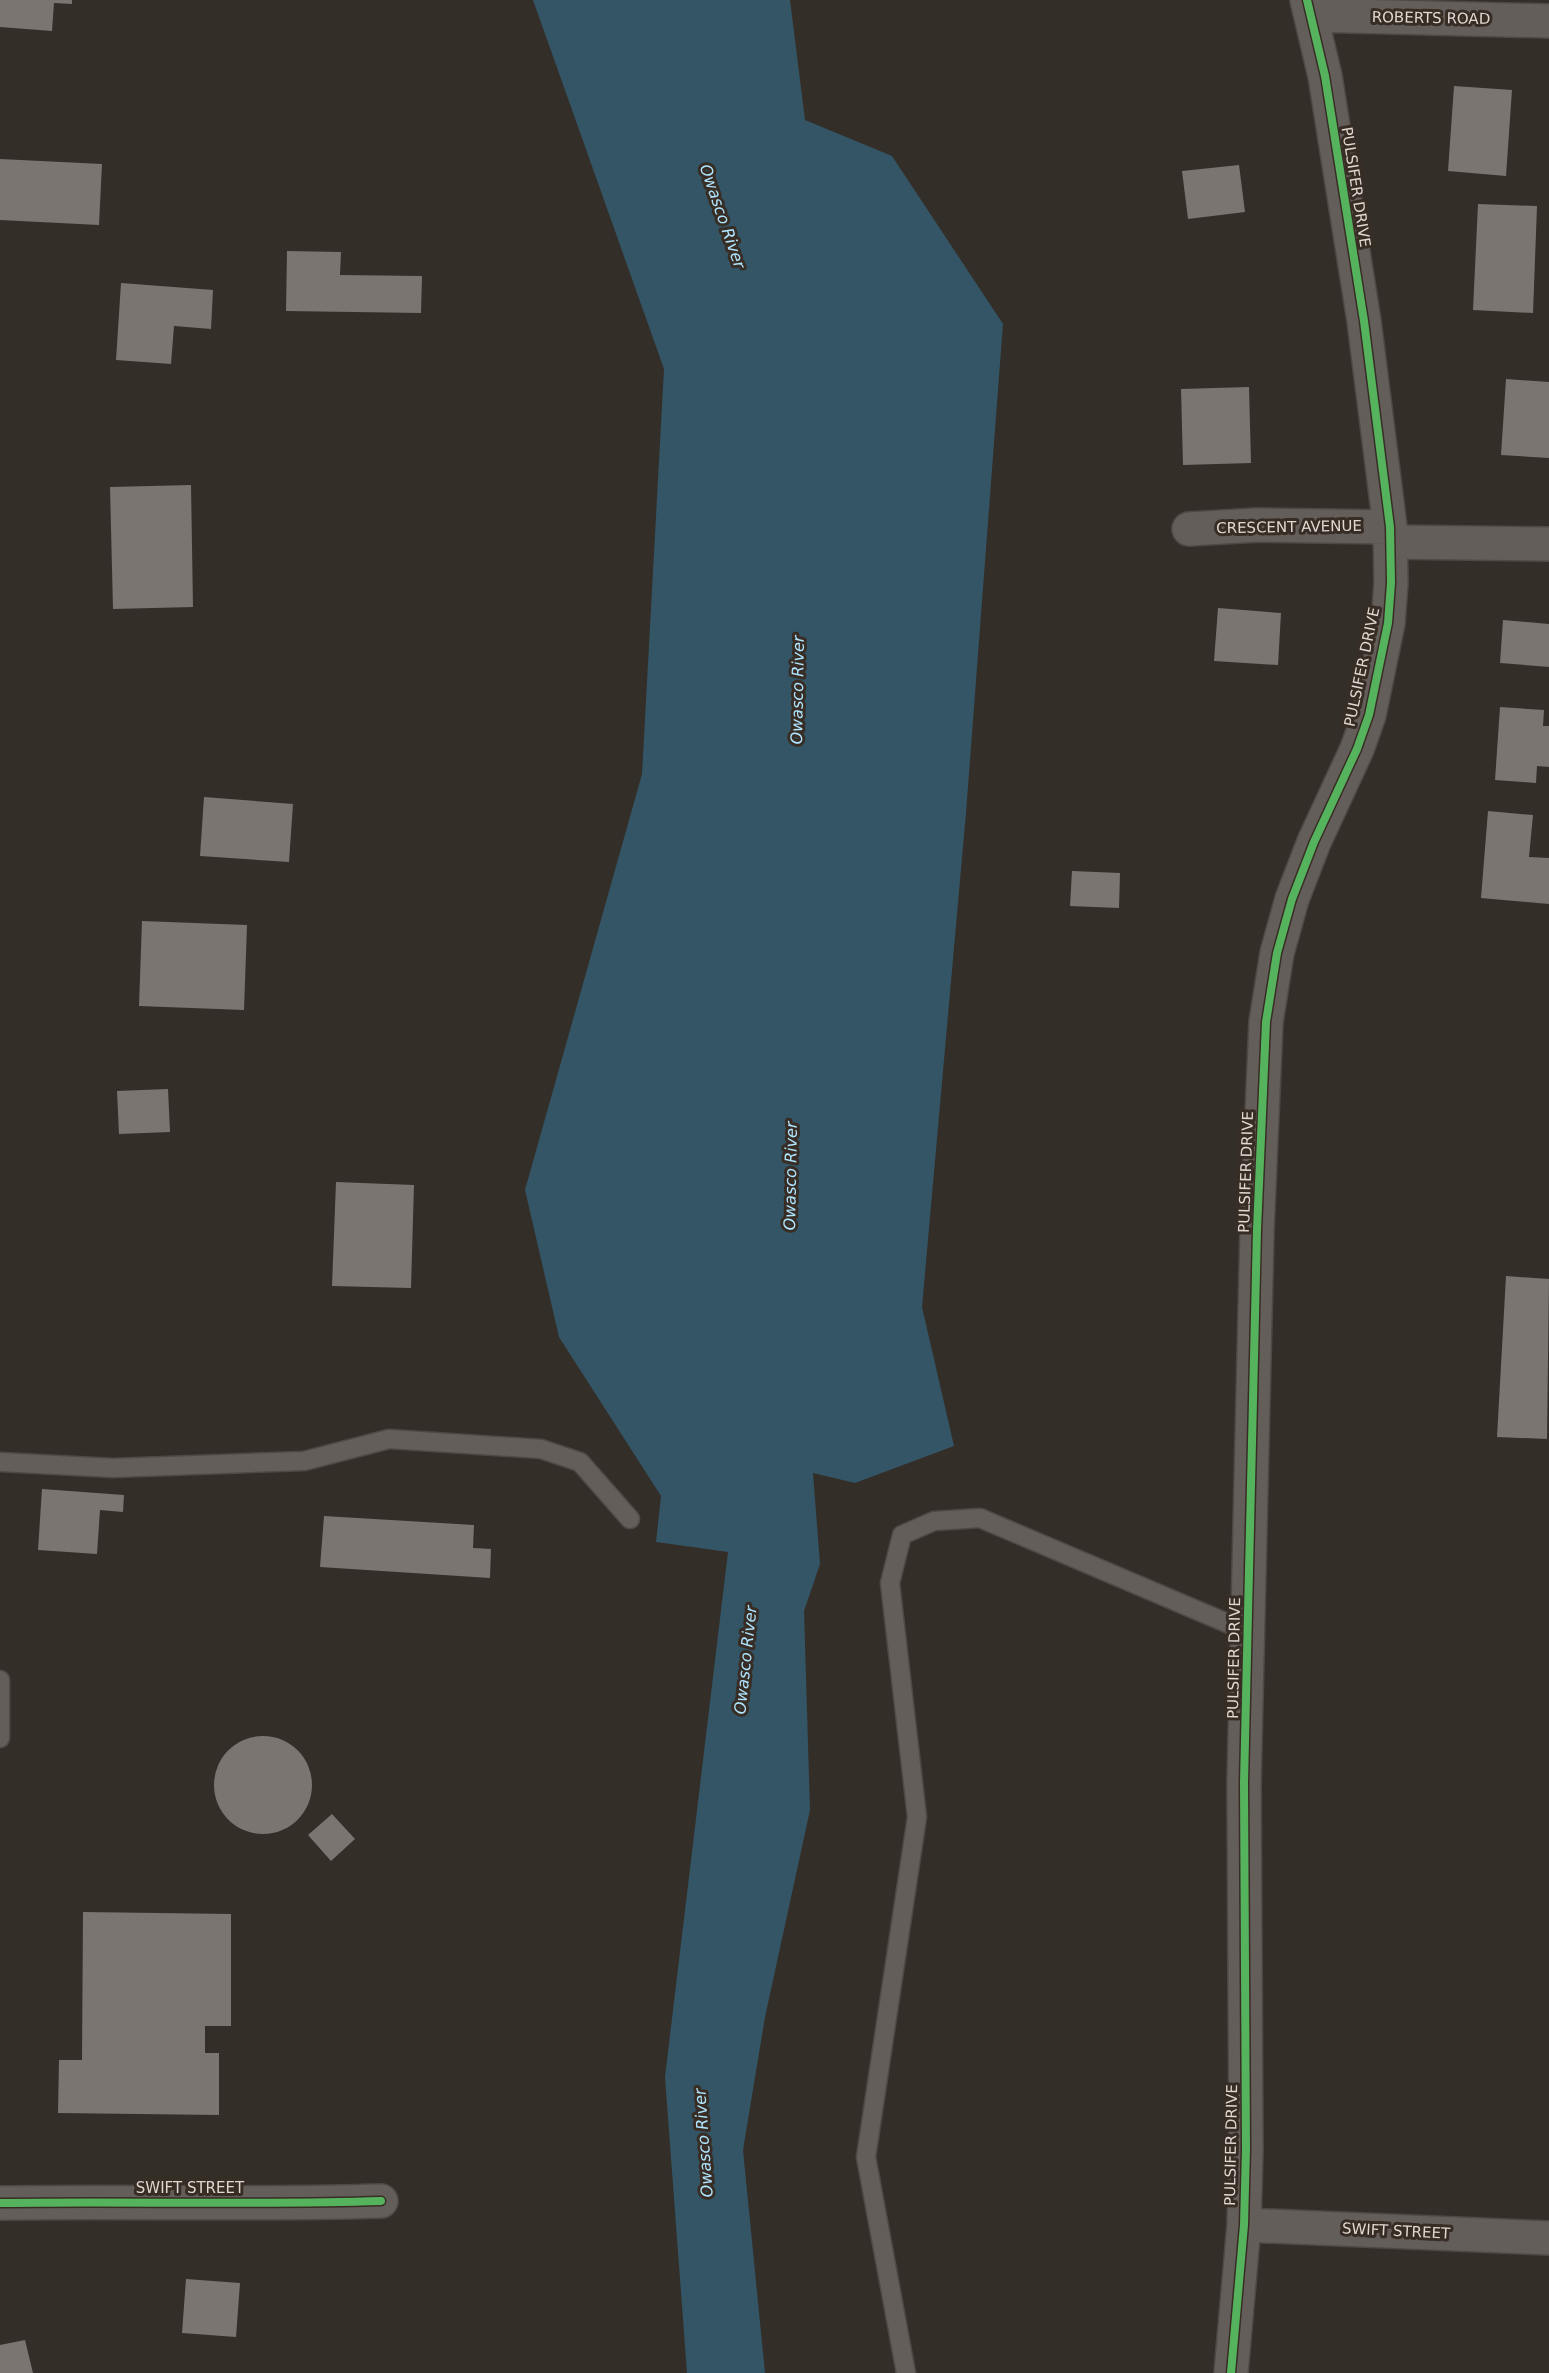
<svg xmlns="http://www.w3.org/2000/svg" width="1549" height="2373" viewBox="0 0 1549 2373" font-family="'DejaVu Sans',sans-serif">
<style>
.water{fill:#335565}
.building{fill:#7a7570}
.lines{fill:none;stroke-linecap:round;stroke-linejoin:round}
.lane-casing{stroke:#4e4945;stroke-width:21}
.street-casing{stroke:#4e4945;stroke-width:36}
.lane{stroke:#645e5b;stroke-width:18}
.street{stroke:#645e5b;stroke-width:33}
.cycleway-casing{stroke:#382d25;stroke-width:11}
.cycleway{stroke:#56b35d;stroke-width:8}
.labels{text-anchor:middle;stroke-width:6;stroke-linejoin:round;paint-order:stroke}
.street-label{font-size:15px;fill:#dfd8d3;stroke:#382d25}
.water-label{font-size:16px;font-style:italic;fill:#afe5ff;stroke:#382d25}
</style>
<rect width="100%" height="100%" fill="#342e29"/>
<!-- water -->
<path class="water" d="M533 0H790L805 120 892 156 1003 324 966 813 922 1307 954 1446 855 1483 813 1473 820 1564 804 1611 810 1810 765 2017 743 2150 765 2373H687L665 2077 728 1552 656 1542 661 1496 559 1337 525 1190 642 774 664 369Z"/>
<!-- building -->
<path class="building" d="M0 0H72V4L54 3 52 31 0 27Z
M1454 86 1512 90 1506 176 1448 171Z
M0 159 102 164 99 225 0 220Z
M1239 165 1245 212 1188 219 1182 171Z
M1478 204 1537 206 1533 313 1473 310Z
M287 251 341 252 340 275 422 276 421 313 286 311Z
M121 283 213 290 211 329 174 326 171 364 116 360Z
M1506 379 1549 382V458L1501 455Z
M1249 387 1251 463 1183 465 1181 389Z
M191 485 193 607 113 609 110 487Z
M1218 608 1281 613 1278 665 1214 661Z
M1503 620 1549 624V667L1500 663Z
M1500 707 1544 710 1543 726H1549V767L1537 766 1536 783 1495 780Z
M204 797 293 804 289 862 200 856Z
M1488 811 1533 815 1529 857 1549 858V904L1481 898Z
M1072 871 1120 873 1119 908 1070 906Z
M142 921 247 925 244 1010 139 1006Z
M168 1089 170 1132 119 1134 117 1091Z
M336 1182 414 1185 411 1288 332 1286Z
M1506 1276 1549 1279 1547 1439 1497 1437Z
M42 1489 124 1495 123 1512 100 1510 97 1554 38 1550Z
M324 1516 474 1525 473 1548 491 1549 490 1578 320 1567Z
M214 1785a49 49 0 1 1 98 0a49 49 0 1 1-98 0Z
M332 1814 355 1839 331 1861 308 1835Z
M83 1912 231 1914V2026H205V2053H219V2115L58 2113 59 2060H82Z
M186 2279 240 2283 236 2337 182 2333Z
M25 2340 33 2373H0V2345Z"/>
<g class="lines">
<defs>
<path id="lane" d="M0 1462 113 1468 304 1461 389 1439 541 1449 580 1462 630 1519
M0 1738V1680
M906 2373 866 2157 917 1817 890 1583 902 1535 934 1521 980 1518 1248 1632"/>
<path id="street" d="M1312 15 1549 21
M1189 529 1257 525 1390 527
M1390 542 1549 544
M0 2203C127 2201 254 2205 381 2201
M1244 2225 1549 2238
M1231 2373 1244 2225 1246 2149 1244 1783 1257 1230 1266 1022 1277 953 1292 899 1314 842 1357 749 1369 715 1388 623 1391 583 1390 527 1364 321 1325 76 1307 0"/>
</defs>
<!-- lane casing -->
<use href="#lane" class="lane-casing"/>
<!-- street casing -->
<use href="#street" class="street-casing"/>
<!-- lane -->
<use href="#lane" class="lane"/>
<!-- street -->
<use href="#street" class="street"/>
<defs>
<path id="cycleway" d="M0 2203C127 2201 254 2205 381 2201
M1231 2373 1244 2225 1246 2149 1244 1783 1257 1230 1266 1022 1277 953 1292 899 1314 842 1357 749 1369 715 1388 623 1391 583 1390 527 1364 321 1325 76 1307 0"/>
</defs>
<!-- cycleway casing -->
<use href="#cycleway" class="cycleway-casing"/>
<!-- cycleway -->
<use href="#cycleway" class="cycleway"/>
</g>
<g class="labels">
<!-- street labels -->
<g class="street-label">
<text transform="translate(1431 18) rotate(1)" y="5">ROBERTS ROAD</text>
<text transform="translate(1356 187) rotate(81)" y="5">PULSIFER DRIVE</text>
<text transform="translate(1289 527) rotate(-1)" y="5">CRESCENT AVENUE</text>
<text transform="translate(1362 667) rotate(-78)" y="5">PULSIFER DRIVE</text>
<text transform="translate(1246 1172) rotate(-88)" y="5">PULSIFER DRIVE</text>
<text transform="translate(1234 1658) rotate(-89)" y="5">PULSIFER DRIVE</text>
<text transform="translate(1231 2145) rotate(-89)" y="5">PULSIFER DRIVE</text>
<text x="190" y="2193">SWIFT STREET</text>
<text transform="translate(1396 2231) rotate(3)" y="5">SWIFT STREET</text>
</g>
<!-- water labels -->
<g class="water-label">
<text transform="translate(723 216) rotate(71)" y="6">Owasco River</text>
<text transform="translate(797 690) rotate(-89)" y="6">Owasco River</text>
<text transform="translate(790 1176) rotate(-89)" y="6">Owasco River</text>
<text transform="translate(745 1660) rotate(-84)" y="6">Owasco River</text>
<text transform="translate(703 2143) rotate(-94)" y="6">Owasco River</text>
</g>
</g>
</svg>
